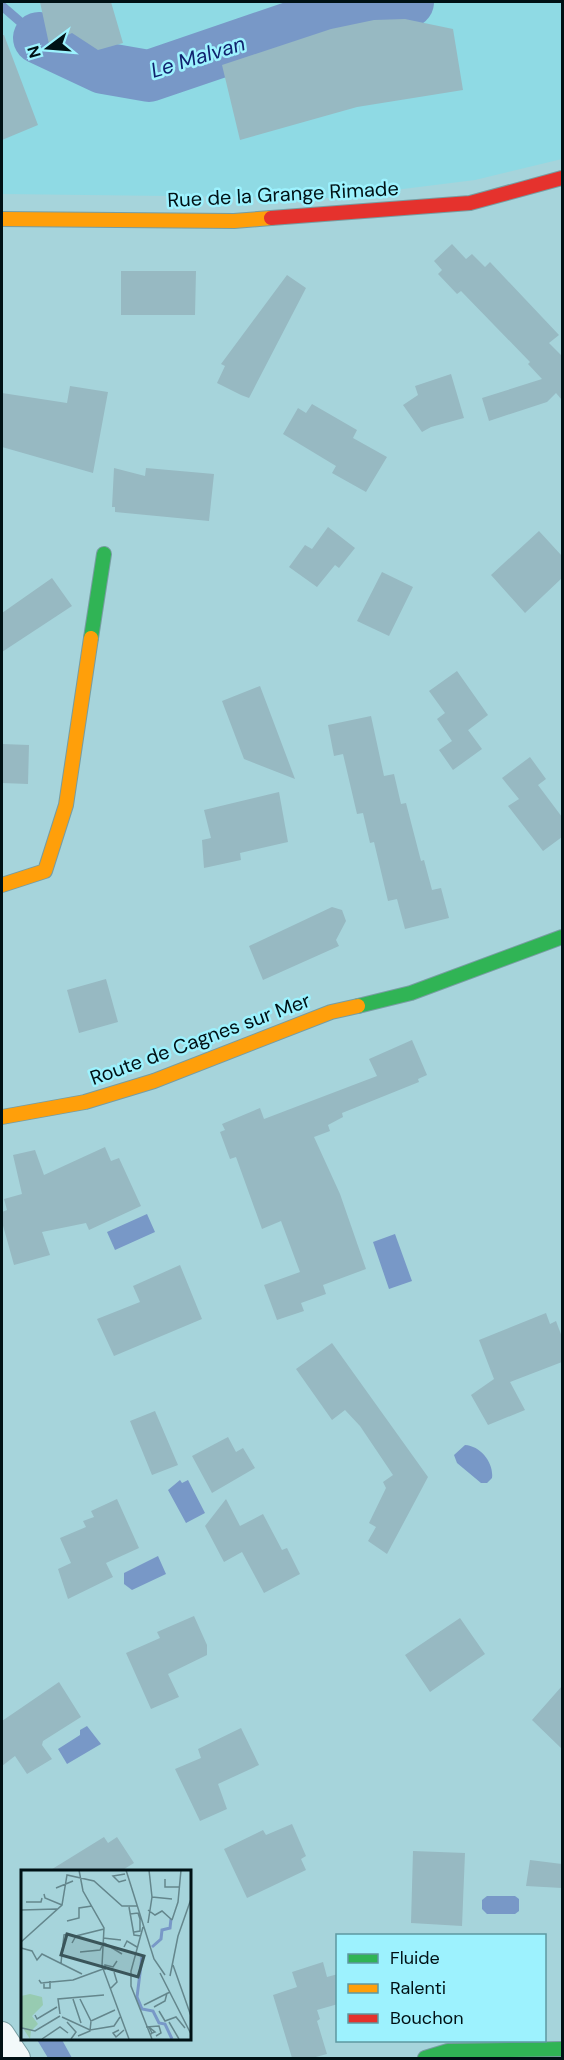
<svg xmlns="http://www.w3.org/2000/svg" width="564" height="2060" viewBox="0 0 564 2060" font-family="'DM Sans',sans-serif">
<style>
.built{fill:#8fdae4}
.water{fill:#7898c7}
.lines{fill:none;stroke-linecap:round;stroke-linejoin:round}
.stream{stroke:#7898c7;stroke-width:9}
.river{stroke:#7898c7;stroke-width:52}
.building{fill:#97b9c2}
.street-casing{stroke:#779da2;stroke-width:26}
.fast-casing{stroke:#779da2;stroke-width:16}
.slow-casing{stroke:#779da2;stroke-width:16}
.jam-casing{stroke:#779da2;stroke-width:16}
.street{stroke:#f2f9fa;stroke-width:24}
.fast{stroke:#30b455;stroke-width:14}
.slow{stroke:#ff9f0a;stroke-width:14}
.jam{stroke:#e5322d;stroke-width:14}
.labels{text-anchor:middle;stroke-width:5;stroke-linejoin:round;paint-order:stroke}
.street-label{font-size:20px;fill:#001115;stroke:#9df2fe}
.water-label{font-size:21px;font-style:italic;fill:#10226e;stroke:#9df2fe}
.inset-river{fill:none;stroke:#7898c7;stroke-width:3}
.inset-road{fill:none;stroke:#64868c;stroke-width:1.5}
.view{fill:#3a555a;fill-opacity:0.15;stroke:#3a555a;stroke-width:3}
.inset-edge{fill:none;stroke:#001115;stroke-width:3}
</style>
<rect width="100%" height="100%" fill="#a6d4db"/>
<!-- built -->
<path class="built" d="M2 2H562V159L475 180 331 198 2 194Z"/>
<!-- water -->
<path class="water" d="M147 1214 155 1232 115 1250 107 1232Z
M395 1234 412 1281 389 1289 373 1242Z
M465 1445C481 1446 494 1463 492 1478L487 1483H481L457 1463 454 1455Z
M180 1480 182 1483 188 1480 205 1513 186 1523 168 1490Z
M158 1556 166 1574 132 1590 124 1584V1573Z
M87 1726 101 1744 67 1764 58 1749 80 1735V1730Z
M487 1896H515L519 1899V1911L515 1914H487L482 1909V1900Z
M36 2038H61L72 2058H48Z"/>
<g class="lines">
<!-- stream -->
<path class="stream" d="M2 6 39 38"/>
<!-- river -->
<path class="river" d="M39 38 103 68 149 76 331 14 408 2"/>
</g>
<!-- building -->
<path class="building" d="M40 2H111L123 43 98 50 72 33 49 44Z
M405 19 453 29 463 90 357 107 240 140 222 65 331 29 374 20Z
M2 35H4L38 125 2 140Z
M452 244 466 259 472 254 485 267 490 262 559 335 549 343 562 356V400L556 393 547 402 489 421 482 398 542 379 528 364 530 362 461 291 457 294 438 274 442 270 434 261Z
M121 271H196L195 315H121Z
M287 275 306 288 249 398 241 395 217 383 225 366 221 364Z
M451 374 464 418 431 427 422 432 403 405 418 395 415 386Z
M70 386 108 392 93 473 2 447V393L67 403Z
M312 404 357 430 353 438 387 457 366 492 332 473 336 466 283 434 298 408 306 413Z
M114 468 145 476 146 468 214 474 209 521 115 512V507H112Z
M328 527 355 548 339 568 335 565 317 587 289 567 305 545 312 549Z
M539 531 562 556V578L525 613 491 575Z
M382 572 413 587 389 636 357 621Z
M52 578 72 606 2 652V613Z
M457 671 488 715 459 737 468 730 482 749 453 770 439 750 452 741 437 719 445 713 429 691Z
M260 686 286 755 295 779 244 759 222 701Z
M371 716 384 776 394 774 401 804 406 803 421 861 424 860 432 890 441 888 449 918 405 929 397 899 388 901 374 842 370 843 363 813 357 814 343 754 334 756 328 725Z
M2 744 29 745 28 784 2 783Z
M530 757 546 779 538 785 562 817V837L543 851 508 806 519 799 502 778Z
M279 792 288 842 240 853 241 860 204 868 202 840 211 838 204 810Z
M332 907 342 910 346 921 336 940 339 946 263 980 249 946Z
M106 979 118 1022 79 1033 67 990Z
M412 1040 427 1075 418 1079 419 1082 342 1113 343 1117 328 1125 330 1131 314 1137 340 1194 366 1269 323 1285 326 1294 301 1303 304 1311 277 1320 264 1285 300 1272 281 1221 262 1229 236 1157 230 1159 220 1132 225 1130 222 1124 260 1108 264 1119 377 1076 369 1059Z
M105 1147 111 1161 119 1158 141 1206 89 1230 86 1223 42 1232 50 1255 14 1265 2 1222V1212L7 1210 4 1199 22 1194 13 1155 35 1150 44 1175Z
M180 1265 202 1319 114 1356 97 1319 140 1302 133 1286Z
M546 1313 550 1324 556 1321 562 1337V1362L510 1382 525 1410 488 1425 471 1395 494 1379 479 1340Z
M332 1343 428 1477 387 1554 368 1541 376 1527 369 1523 386 1488 383 1482 393 1475 360 1426 345 1410 332 1420 296 1369Z
M155 1411 178 1465 152 1475 130 1421Z
M228 1437 236 1452 243 1448 255 1468 212 1493 192 1456Z
M117 1499 139 1548 106 1563 113 1577 68 1599 58 1569 71 1563 60 1538 86 1527 83 1521 94 1517 91 1511Z
M226 1499 240 1526 263 1514 282 1550 287 1548 300 1574 264 1593 242 1552 224 1562 205 1526Z
M194 1616 207 1645V1655L168 1674 179 1697 151 1709 126 1653 160 1638 157 1632Z
M460 1618 485 1654 430 1692 405 1655Z
M59 1682 81 1717 43 1741 42 1745 52 1759 27 1774 15 1756 2 1766V1721Z
M562 1686V1749L532 1720Z
M241 1728 259 1765 218 1784 227 1809 200 1821 175 1769 201 1758 198 1749Z
M292 1824 306 1856 301 1859 306 1870 247 1898 224 1849 263 1830 266 1835Z
M104 1837 108 1843 117 1837 134 1863 121 1871H49Z
M413 1851 465 1853 462 1926 411 1923Z
M530 1860 562 1864V1888L526 1886Z
M323 1962 327 1977 338 1974V2004L317 2010 320 2019 317 2021 327 2054 312 2058H292L273 1995 297 1987 292 1972Z"/>
<g class="lines">
<defs>
<path id="street" d="M2 2034 18 2058"/>
<path id="fast" d="M91 638 104 554
M358 1006 411 993 562 937
M425 2058 448 2051 562 2049"/>
<path id="slow" d="M2 219 234 221 271 218
M2 885 45 871 66 805 91 638
M2 1117 85 1102 154 1081 331 1012 358 1006"/>
<path id="jam" d="M271 218 470 203 562 178"/>
</defs>
<!-- street casing -->
<use href="#street" class="street-casing"/>
<!-- fast casing -->
<use href="#fast" class="fast-casing"/>
<!-- slow casing -->
<use href="#slow" class="slow-casing"/>
<!-- jam casing -->
<use href="#jam" class="jam-casing"/>
<!-- street -->
<use href="#street" class="street"/>
<!-- fast -->
<use href="#fast" class="fast"/>
<!-- slow -->
<use href="#slow" class="slow"/>
<!-- jam -->
<use href="#jam" class="jam"/>
</g>
<g class="labels">
<!-- street labels -->
<g class="street-label">
<text transform="translate(283 194) rotate(-3)" y="7">Rue de la Grange Rimade</text>
<text transform="translate(200 1039) rotate(-20)" y="7">Route de Cagnes sur Mer</text>
</g>
<!-- water labels -->
<g class="water-label">
<text transform="translate(198 57) rotate(-17)" y="7">Le Malvan</text>
</g>
</g>
<!-- overview -->
<g transform="translate(21 1870)">
<rect width="170" height="170" fill="#a6d4db"/>
<path d="M9 124 21 127 22 135 11 146 17 154 10 161 9 169 0 155V126Z" fill="#97cbb1"/>
<path class="inset-river" d="M131 77 140 69 141 60 149 58 150 49M121 87 116 127 121 139 132 141 138 153 144 154 151 169"/>
<path class="inset-road" d="M58 0 62 21 83 58 81 96 108 169M105 0 133 89 144 105M104 4 92 6 98 12 105 10M144 9V17H159M35 18 52 11M23 24 24 28 41 35M131 27 151 29M5 32H20L21 28M108 37 113 65 120 66M0 40 36 39M127 40 134 45 141 41 151 50M109 44 117 43 119 49V61L113 62M151 50 157 32 160 0M46 51 58 48V38L71 36M127 53 131 27 128 0M122 57 110 101V116L131 169M157 66 170 29M82 68 100 70M0 72 41 35 46 5 73 11 101 36H116M51 73 55 66 83 59M83 73 101 84M103 77 106 71 116 77M0 78 11 81 16 90 21 84 61 104M59 82 79 80 81 76M40 93 43 65 48 64M152 95 170 146M84 100V95L92 97 96 91M139 103 170 164M149 106 157 66M18 110 20 113 52 110 82 99M23 112V118H29V111M89 119 96 112 93 102M52 129 60 153M59 129 70 151 94 140M123 135 149 122M133 137 144 131 146 123M138 141 144 151 155 147 164 158M39 144 37 129 83 125M14 145 16 149 36 137M41 147 69 160 93 156 99 147M46 152 55 162 50 169M148 152 158 169M125 157 138 156 140 163 135 166M1 158 14 161 39 146M98 160 92 163 95 167 103 160M129 165 131 163 134 162 128 157 131 163M57 166 69 161 70 151M21 169 39 157 47 163"/>
<path class="view" d="M46 64 123 86 117 107 40 85Z"/>
<rect width="170" height="170" class="inset-edge"/>
</g>
<!-- border -->
<rect width="564" height="2060" fill="none" stroke="#001115" stroke-width="6"/>
<!-- legend -->
<rect x="336" y="1934" width="210" height="108" fill="#9df2fe" stroke="#5e98a1" stroke-width="1.5"/>
<rect x="348" y="1954" width="30" height="9" fill="#30b455" stroke="#5e98a1" stroke-width="1.5"/>
<text x="390" y="1964" font-size="18" fill="#001115">Fluide</text>
<rect x="348" y="1984" width="30" height="9" fill="#ff9f0a" stroke="#5e98a1" stroke-width="1.5"/>
<text x="390" y="1994" font-size="18" fill="#001115">Ralenti</text>
<rect x="348" y="2014" width="30" height="9" fill="#e5322d" stroke="#5e98a1" stroke-width="1.5"/>
<text x="390" y="2024" font-size="18" fill="#001115">Bouchon</text>
<!-- north arrow -->
<g transform="translate(48 48) rotate(254)" stroke="#9df2fe" stroke-width="4.5" paint-order="stroke">
<path d="M0-4.5L10 22L0 15L-10 22Z" fill="#001115"/>
<text y="-9" font-size="16" font-weight="bold" text-anchor="middle" fill="#001115">N</text>
</g>
</svg>
